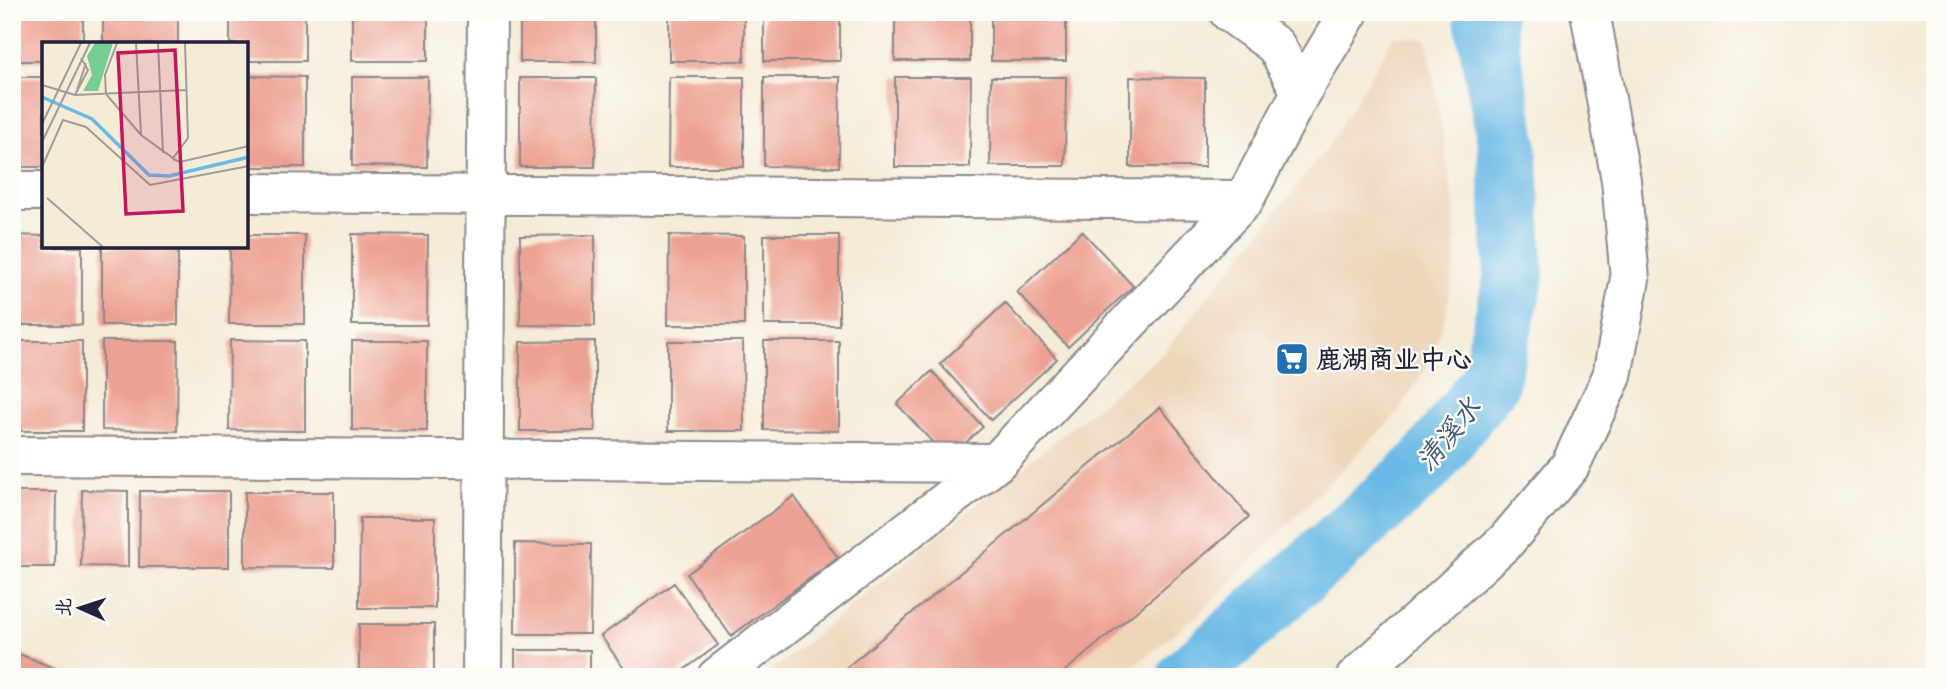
<svg xmlns="http://www.w3.org/2000/svg" width="1947" height="689" viewBox="0 0 1947 689" font-family="'Architects Daughter','LXGW WenKai TC',sans-serif">
<style>
.built{fill:#eed6bb}
.lines{fill:none;stroke-linecap:round;stroke-linejoin:round}
.river{stroke:#6abae5;stroke-width:60}
.building{fill:#eca192}
.minor-casing{stroke:#8c878a;stroke-width:42}
.minor{stroke:#fff;stroke-width:38}
.labels{text-anchor:middle;stroke-width:5;stroke-linejoin:round;paint-order:stroke}
.poi-label{font-size:26px;font-weight:bold;fill:#22223b;stroke:#fdfcf7;text-anchor:start}
.water-label{font-size:28px;font-style:italic;fill:#3b5776;stroke:#fdfcf7}
.inset-river{fill:none;stroke:#6abae5;stroke-width:3.5}
.inset-road{fill:none;stroke:#a19b99;stroke-width:2}
.view{fill:#c2185b;fill-opacity:0.15;stroke:#c2185b;stroke-width:3.5}
.inset-edge{fill:none;stroke:#22223b;stroke-width:3.5}
</style>
<rect width="100%" height="100%" fill="#fdfcf7"/>
<filter id="ink" filterUnits="userSpaceOnUse"><feTurbulence type="fractalNoise" baseFrequency=".0143" numOctaves="2"/><feDisplacementMap in="SourceGraphic" scale="14" xChannelSelector="R" yChannelSelector="G"/><feConvolveMatrix kernelMatrix="1 2 1 2 8 2 1 2 1" color-interpolation-filters="sRGB"/></filter>
<filter id="wash" filterUnits="userSpaceOnUse"><feTurbulence type="fractalNoise" baseFrequency=".00686" numOctaves="4" result="noise"/><feDisplacementMap in="SourceGraphic" scale="28" xChannelSelector="R" yChannelSelector="G"/><feGaussianBlur stdDeviation="1.57" result="paint"/><feColorMatrix in="noise" values="0 0 0 0 0 0 0 0 0 0 0 0 0 0 0 0 0 1.4 0 .05"/><feComposite in="paint" operator="in"/></filter>
<g filter="url(#wash)">
<rect width="100%" height="100%" fill="#f5ecd8"/>
<!-- built -->
<path class="built" d="M1394 36 1427 39 1454 204 1455 259 1446 314 1427 366 1398 413 1201 612 1121 677H764L1163 353 1329 146Z"/>
<g class="lines">
<!-- river -->
<path class="river" d="M1187 677 1426 465 1489 383 1514 277 1507 142 1483 12"/>
</g>
<g id="blocks">
<!-- building -->
<path class="building" d="M12 12H83V44H44V61H12Z
M103 12H178V44H103Z
M230 12H305V61H247V44H230Z
M352 12H428V61H352Z
M520 12H596V62H520Z
M669 12H744V61H669Z
M764 12H840V61H764Z
M895 12H970V61H895Z
M991 12H1066V61H991Z
M247 76 305 77V167H247Z
M12 77H44V167H12Z
M352 77H428L427 167 352 166Z
M669 77H744V167H668Z
M764 77H840L839 167 764 166Z
M895 77H971L970 167H895Z
M991 77H1066L1065 166H990Z
M1130 77 1205 78V167H1130Z
M520 78H596L595 167H520Z
M1082 231 1133 286 1068 347 1017 292Z
M352 234 428 235 427 325H352Z
M12 235 44 236V247H82V325H12Z
M247 235H305V324H229L230 247H247Z
M595 235V326L520 325V236Z
M669 235 744 236V325H668Z
M764 235H839V325H764Z
M102 247H178V325H102Z
M1005 303 1057 359 991 420 940 364Z
M230 340 305 341V431L229 430Z
M12 341H82V431H12Z
M102 341H178L177 431 102 430Z
M352 341H427V431L352 430Z
M595 341V431H520V342Z
M668 341H743L744 431H668Z
M764 341H839V431L764 430Z
M932 371 983 427 948 459 897 404Z
M1160 407 1249 517 1058 677H835Z
M82 490 128 491V567L81 566Z
M140 491H229V567H139Z
M12 492H56L55 567H12Z
M245 492H334V568L245 567Z
M794 496 838 558 731 636 687 574Z
M360 518H435V608H359Z
M515 543 591 544 590 634H515Z
M674 583 718 645 674 677H630L601 636Z
M359 624H434V677H359Z
M515 650H590V677H515Z
M12 651 76 677H12Z"/>
</g>
</g>
<g filter="url(#ink)">
<use href="#blocks" fill-opacity="0" stroke="#8c878a" stroke-width="2"/>
<g class="lines">
<defs>
<path id="minor" d="M1301 92 1349 12
M12 191H44
M247 193 1244 200
M12 456 996 463
M482 677 487 12
M717 677 996 463 1244 200 1301 92 1276 46 1229 12
M1356 677 1506 541 1570 466 1612 376 1630 279 1621 180 1590 12"/>
</defs>
<!-- minor casing -->
<use href="#minor" class="minor-casing"/>
<!-- minor -->
<use href="#minor" class="minor"/>
</g>
</g>
<!-- icons -->
<defs>
<symbol id="supermarket-square" viewBox="-11 -11 22 22"><rect x="-9" y="-9" width="18" height="18" rx="4" fill="#1f6fb2" stroke="#fdfcf7"/><path d="M-6-5.5h2.5l.6 2H6L4.5 2H-2.5L-4.4-4H-6ZM-1.5 3.2a1.3 1.3 0 1 0 .1 0ZM3 3.2a1.3 1.3 0 1 0 .1 0Z" fill="#fff"/></symbol>
</defs>
<g fill-rule="evenodd">
<use href="#supermarket-square" x="1273" y="340" width="38" height="38"/>
</g>
<g class="labels">
<!-- poi labels -->
<g class="poi-label">
<text x="1316" y="368">鹿湖商业中心</text>
</g>
<!-- water labels -->
<g class="water-label">
<text transform="translate(1448 434) rotate(-51)" y="10">清溪水</text>
</g>
</g>
<!-- overview -->
<g transform="translate(42 42)">
<rect width="206" height="206" fill="#f5ecd8"/>
<path d="M53 1H71L56 49H41L50 33 45 14Z" fill="#75cf95"/>
<path class="inset-river" d="M0 55 50 77 107 133 127 134 207 115"/>
<path class="inset-road" d="M75 1 63 33 64 52 99 93 131 116 146 96 143 1M94 1 99 92M116 1 121 111M0 43 33 53 144 48M35 48 44 21M33 53 46 28 39 16M0 82 39 1M0 100 48 1M131 117 138 120 207 104M0 125 21 78 44 85 108 143 207 124M5 156 62 206"/>
<path class="view" d="M133 8 141 169 84 172 76 11Z"/>
<rect width="206" height="206" class="inset-edge"/>
</g>
<!-- margin -->
<rect width="1947" height="689" fill="none" stroke="#fdfcf7" stroke-width="42"/>
<!-- north arrow -->
<g transform="translate(80 608) rotate(273)" stroke="#fdfcf7" stroke-width="5" paint-order="stroke">
<path d="M0-5L12 26L0 18L-12 26Z" fill="#22223b"/>
<text y="-10" font-size="19" font-weight="bold" text-anchor="middle" fill="#22223b">北</text>
</g>
</svg>
